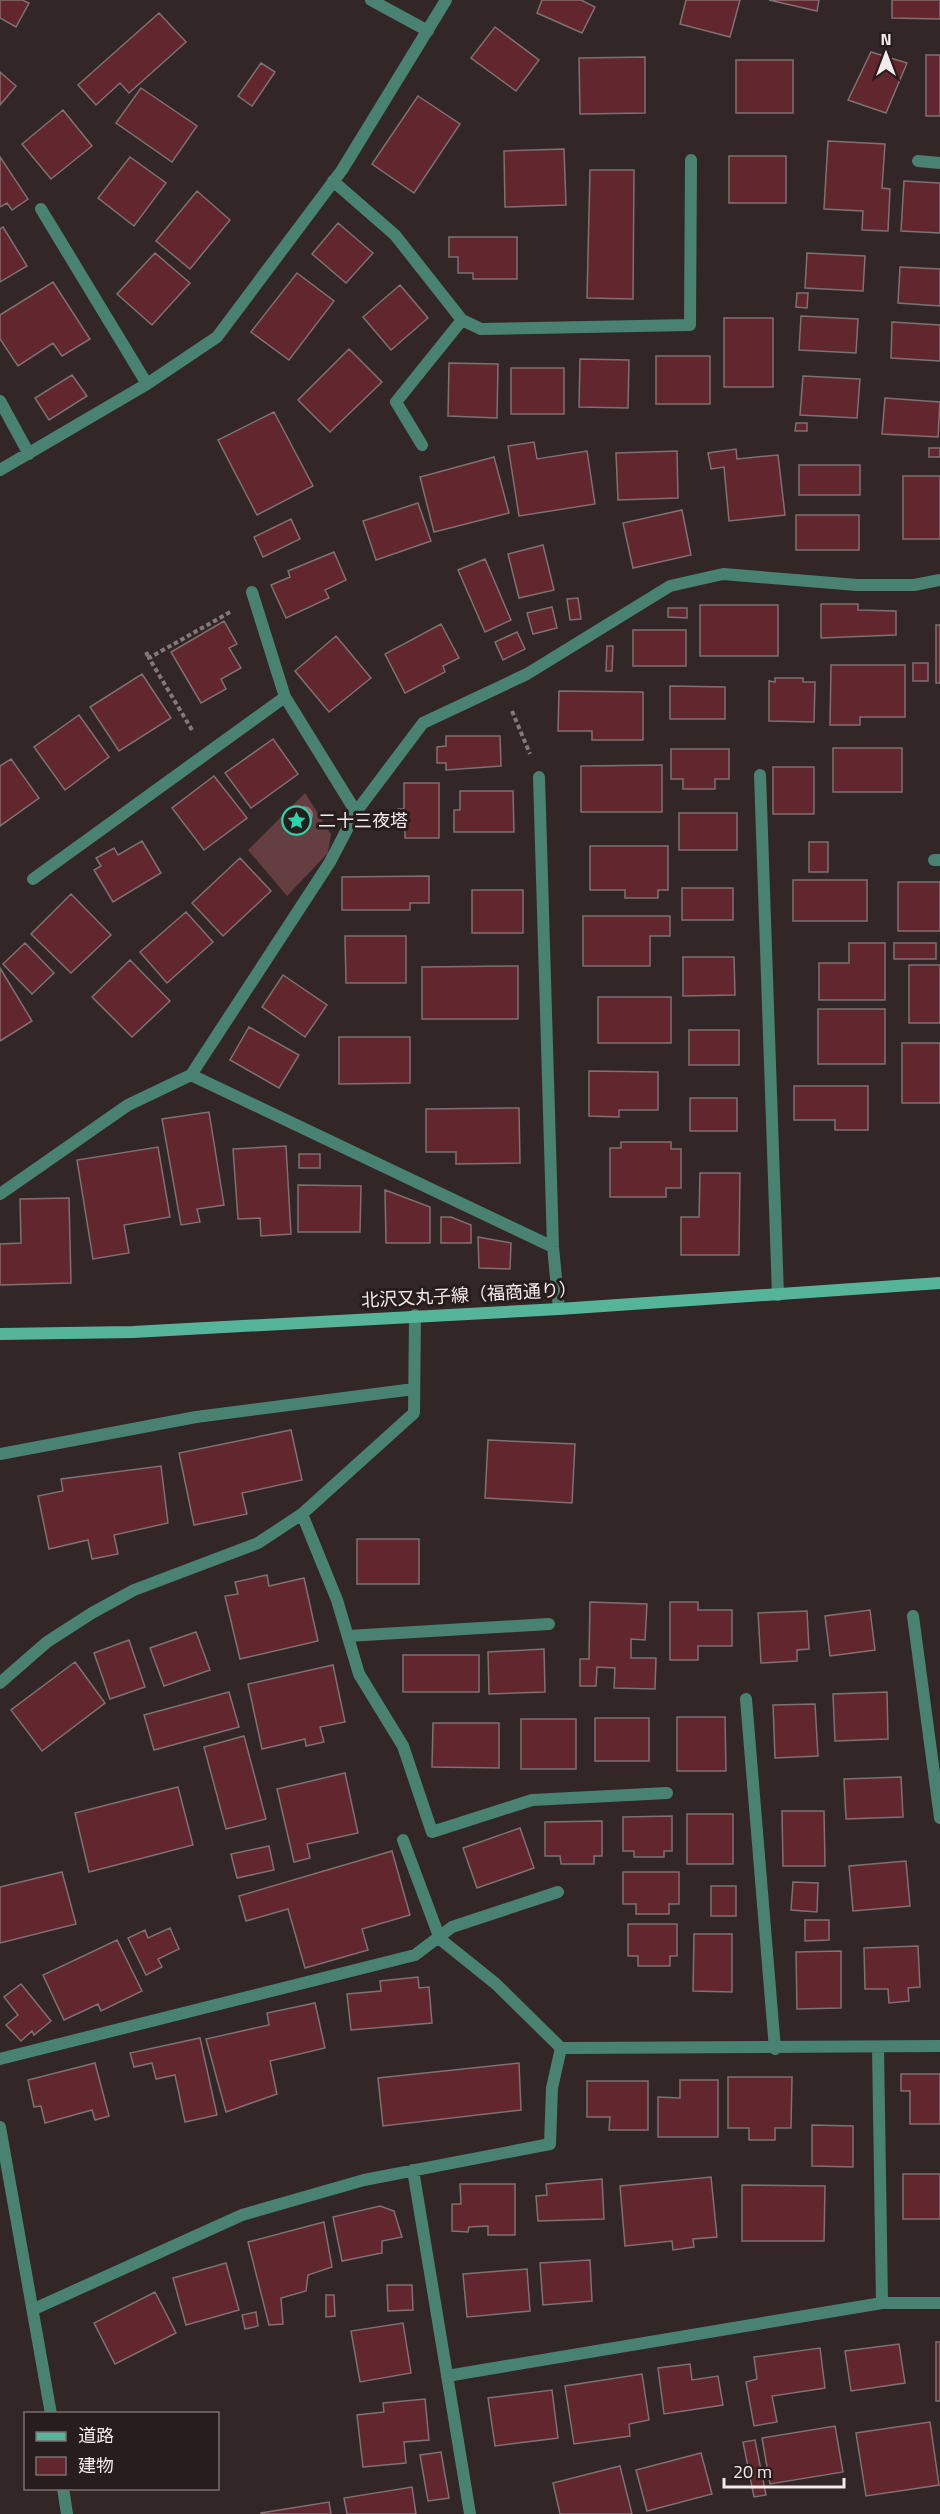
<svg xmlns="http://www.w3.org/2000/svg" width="940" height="2514" viewBox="0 0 940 2514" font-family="'Titillium Web','Noto Sans JP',sans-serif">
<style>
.green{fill:#643e41}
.building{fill:#62262e;stroke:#7f7071;stroke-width:1.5}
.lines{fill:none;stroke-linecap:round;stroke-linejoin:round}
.path{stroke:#84797a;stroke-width:4;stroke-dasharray:4.5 3;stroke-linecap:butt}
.street{stroke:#4a8271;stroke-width:12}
.secondary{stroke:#56b599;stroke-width:12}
.tree{fill:#a17073}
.labels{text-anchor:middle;stroke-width:6;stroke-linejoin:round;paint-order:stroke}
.poi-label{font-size:18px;fill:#f3ebeb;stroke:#281d1d;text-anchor:start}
.street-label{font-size:18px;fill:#f3ebeb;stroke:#281d1d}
</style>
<rect width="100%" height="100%" fill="#322627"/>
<!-- green -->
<path class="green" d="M305 793 331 834 328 853 287 896 248 850Z"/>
<!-- building -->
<path class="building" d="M0 0H22L29 3 16 27 0 18Z
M542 0H581L595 7 582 33 537 13Z
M686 0H740L730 37 680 24Z
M769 0H819L817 11Z
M892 0H940V19L892 18Z
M159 13 186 42 129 93 120 83 96 105 78 85Z
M495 27 539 60 516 91 471 58Z
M871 52 907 63 886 113 848 100Z
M926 55H940V116H926Z
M645 57V113L580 114 579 58Z
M736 60H793V113H736Z
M261 63 275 72 252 106 238 96Z
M0 72 16 86 0 105Z
M141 88 197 126 172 162 116 123Z
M418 96 460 124 414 193 372 164Z
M63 110 92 146 51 179 22 144Z
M828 141 885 144 882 188 890 189 888 231 862 230 863 211 824 209Z
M564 149 566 205 505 207 504 151Z
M729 156H786V203H729Z
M0 157 28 199 12 210 7 203 0 207Z
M130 157 166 183 134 226 98 198Z
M590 170H634L633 299 587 298Z
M904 181 940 183V233L901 231Z
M197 191 230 220 190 269 156 241Z
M338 223 373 253 346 283 312 254Z
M3 227 27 266 0 282V229Z
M449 237H517V279H473V273H458V257H449Z
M155 253 190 283 152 325 117 294Z
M807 253 865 256 863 291 805 288Z
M900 267 940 269V306L898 303Z
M297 273 334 301 289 360 251 332Z
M53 282 90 339 62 356 53 343 18 366 0 339V315Z
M400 285 428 318 391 350 363 317Z
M797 293H808L807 308 796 307Z
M801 316 858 319 856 353 799 350Z
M724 318H773V387H724Z
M892 322 940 325V361L891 358Z
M349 349 382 382 330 432 298 400Z
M656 356H710V404H656Z
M580 359 629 360 628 408 579 407Z
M449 363 498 364 497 418 448 416Z
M511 368H564V414H511Z
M72 375 87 396 49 420 35 398Z
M803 376 860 379 857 418 800 415Z
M885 398 940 402 938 437 882 434Z
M274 412 313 486 257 515 218 440Z
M796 423H807V431H795Z
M534 442 537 459 587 451 595 504 519 516 508 446Z
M929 448H940V457H929Z
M736 449 737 459 778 455 785 515 729 521 724 467 711 469 708 453Z
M677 451 678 498 618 500 616 453Z
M494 457 509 513 434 532 420 477Z
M799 465H860V495H799Z
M903 476H940V539H903Z
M418 503 431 541 376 560 363 521Z
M682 510 691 555 633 568 623 523Z
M796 515H859V550H796Z
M291 519 300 539 263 557 254 537Z
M543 545 554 590 519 598 508 554Z
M334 552 346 580 325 590 329 598 286 618 271 585 290 577 288 571Z
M485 559 511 620 485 632 458 570Z
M578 598 581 619 570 620 567 599Z
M821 604H858V610L896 611V635L821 638Z
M700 605H778V656H700Z
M552 607 557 628 533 634 527 613Z
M668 608H687V618L668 617Z
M224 621 237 644 229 648 241 668 221 679 226 689 201 703 171 652Z
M441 624 459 658 443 666 445 672 405 693 385 654Z
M936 625H940V683H936Z
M633 630H686V666H633Z
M517 632 525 649 503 660 495 642Z
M336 636 371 678 329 712 295 671Z
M607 646H613L612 671H606Z
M913 663H928V681H913Z
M831 665H905V717H860V725H830Z
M142 674 171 718 119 751 90 707Z
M775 678H803V682H815L814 722 769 721V681L775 682Z
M670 686 725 687V719H670Z
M559 691 643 692V740H592V731H558Z
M79 715 109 757 65 790 34 747Z
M446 736H500L501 766 446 770V763H437V747L446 746Z
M273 739 298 774 251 808 225 773Z
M833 748H902V792H833Z
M671 749H729V779H715V789H683V779H671Z
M11 759 39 798 0 826V766Z
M662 765V812H581V766Z
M773 767H814V814H773Z
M214 776 247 818 204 850 172 808Z
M404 783H439V838H405V830H398V809H404Z
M460 791H513L514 832H454V810H460Z
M679 813H737V850H679Z
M142 841 161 873 113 902 94 870 101 866 96 858 114 848 118 855Z
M809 842H828V872H809Z
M590 846H668V890H658V898H625V890H590Z
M240 858 271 891 223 936 192 903Z
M429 876V903H410V910H342V877Z
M793 880H867V921H793Z
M898 882H940V931H898Z
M682 888H733V920H682Z
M472 890H523V933H472Z
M71 894 111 935 71 973 31 934Z
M186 912 213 942 167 983 140 952Z
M583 916H670V936H650V966H583Z
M345 936H406V983H346Z
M25 943 54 973 32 994 3 964Z
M849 943H885V1000H819V963H849Z
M894 943H936V959H894Z
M683 957H734L735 995 683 996Z
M130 960 170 1001 132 1037 92 997Z
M909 965H940V1023H909Z
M518 966V1019H422V967Z
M0 968 32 1021 0 1041Z
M283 975 327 1005 305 1037 262 1007Z
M598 997H671V1043H598Z
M818 1009H885V1064H818Z
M249 1027 299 1055 279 1088 230 1060Z
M689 1030H739V1065H689Z
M339 1037H410V1083L339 1084Z
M902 1043H940V1103H902Z
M589 1071 658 1072V1110H619V1117L589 1116Z
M794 1086H868V1130H835V1120H794Z
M690 1098H737V1131H690Z
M519 1108 520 1163 456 1164V1152H426V1109Z
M209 1112 224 1205 197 1209 200 1222 181 1225 162 1119Z
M621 1142H671V1149H681V1188H666V1197H610V1148H621Z
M286 1146 291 1234 261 1236 260 1218 238 1219 233 1149Z
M158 1147 170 1217 124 1225 129 1253 93 1259 77 1160Z
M299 1154H320V1168H299Z
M700 1173H740L739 1255H681V1217H699Z
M298 1185 361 1186 360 1232H298Z
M385 1190 430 1207V1243H386Z
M69 1198 71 1283 0 1285V1244L21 1243 20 1199Z
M441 1217H451L471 1225V1243H441Z
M478 1237 511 1243 510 1269 479 1268Z
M291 1430 302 1480 242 1493 247 1514 194 1525 179 1453Z
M488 1440 575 1444 572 1503 485 1498Z
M161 1466 168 1523 114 1535 118 1554 92 1559 88 1540 49 1549 38 1496 63 1491 61 1479Z
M357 1539H419V1584H357Z
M267 1575 269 1586 304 1578 318 1641 240 1659 225 1596 238 1594 235 1582Z
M590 1602 647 1604 645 1640 631 1639V1658H656L655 1689 614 1688 615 1668 597 1667 596 1686H580V1659H589Z
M670 1602H698V1610H732V1646H698V1660H670Z
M870 1610 875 1650 830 1656 825 1616Z
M807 1611 809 1649 797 1650V1661L761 1663 758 1613Z
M196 1632 210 1670 164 1686 150 1648Z
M129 1640 145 1687 110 1699 94 1653Z
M544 1649 545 1692 489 1694 488 1652Z
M403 1655H479V1692H403Z
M75 1662 105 1703 42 1751 11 1710Z
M333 1665 345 1722 320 1727 324 1742 306 1746 305 1739 262 1749 248 1684Z
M229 1692 239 1727 154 1750 144 1715Z
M887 1692 888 1739 835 1741 833 1694Z
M815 1704 818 1756 775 1758 773 1705Z
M677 1717H725L726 1771H677Z
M595 1718H649V1761H595Z
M521 1719H576V1769H521Z
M433 1723H499V1768L432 1767Z
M244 1736 266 1819 226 1829 204 1747Z
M345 1773 358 1833 307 1844 310 1858 294 1862 277 1789Z
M901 1777 903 1817 846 1819 844 1779Z
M178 1787 193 1845 89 1872 75 1813Z
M782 1811H824L825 1866H783Z
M687 1814H733V1864H687Z
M672 1816V1851H664V1857H634V1851H623V1817Z
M602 1821V1856H594V1864H561L560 1856H545V1822Z
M520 1828 534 1868 477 1888 463 1848Z
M269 1846 274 1870 237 1878 231 1854Z
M392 1851 410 1915 362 1929 368 1950 305 1968 288 1909 246 1921 239 1896Z
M906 1861 910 1906 853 1911 849 1866Z
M62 1872 76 1924 0 1943V1887Z
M623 1872H679V1904H669V1914H636V1904H623Z
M793 1882 818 1883 817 1912 791 1910Z
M711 1886H736V1916H711Z
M805 1920H829V1940L805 1941Z
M628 1924H677V1956H670V1966H638V1956H628Z
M170 1928 179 1949 158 1959 162 1967 146 1975 128 1938 145 1930 148 1938Z
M694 1934H732V1992L693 1991Z
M117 1940 142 1991 101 2011 98 2004 64 2020 43 1975Z
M918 1946 920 1987 908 1988 909 2001 889 2003 888 1989H865L864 1948Z
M841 1951V2008L797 2009 796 1952Z
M418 1977 419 1988 429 1987 432 2023 351 2030 347 1994 381 1991 380 1981Z
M21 1984 51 2021 34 2035 32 2031 21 2041 6 2025 18 2015 4 1997Z
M315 2003 325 2048 270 2061 277 2094 226 2112 206 2039 269 2025 267 2013Z
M200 2038 217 2115 185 2122 175 2075 156 2079 152 2063 134 2067 130 2053Z
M95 2063 109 2116 95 2120 92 2110 45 2123 41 2106 34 2107 28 2080Z
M519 2063 521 2110 383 2126 378 2078Z
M901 2074H940V2124H910V2091H901Z
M728 2077H792L791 2128H775V2140H749V2128H728Z
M680 2080H718V2137H658V2097L680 2098Z
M587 2081H648V2130H609L610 2117H587Z
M812 2125 853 2126V2167L812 2166Z
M903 2174H940V2219H903Z
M711 2177 717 2237 693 2239 694 2247 673 2250 672 2241 625 2246 620 2186Z
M602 2179 604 2219 538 2221 536 2196 547 2195 546 2184Z
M460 2184H515V2235H488V2226L469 2227 468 2232 452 2231V2204H461Z
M742 2185 825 2186 824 2241H742Z
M380 2206 394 2211 402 2237 382 2241V2253L342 2261 333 2217Z
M324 2222 332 2267 308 2275 306 2291 281 2298 283 2324 269 2325 248 2242Z
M590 2260 592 2301 543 2305 540 2263Z
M226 2263 239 2310 186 2325 173 2278Z
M527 2269 530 2311 467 2317 463 2274Z
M387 2285H412L413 2310 388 2311Z
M155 2292 176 2333 115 2364 94 2323Z
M326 2295H334L335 2316 326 2317Z
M256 2312 258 2326 245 2329 242 2315Z
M403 2323 411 2373 360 2382 351 2331Z
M936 2342H940V2401H936Z
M899 2344 905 2383 851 2391 845 2351Z
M820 2348 825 2388 772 2396 777 2422 754 2426 746 2382 757 2379 754 2357Z
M690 2364 692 2380 718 2376 723 2405 664 2414 658 2368Z
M642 2374 649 2420 629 2424 630 2436 574 2444 565 2386Z
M552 2390 558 2438 495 2446 488 2398Z
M425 2399 429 2440 404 2442 406 2463 363 2467 357 2415 384 2412 383 2403Z
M930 2422 939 2485 866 2496 856 2433Z
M835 2426 843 2472 770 2484 762 2438Z
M755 2440 766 2495 754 2497 743 2442Z
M441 2452 449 2498 428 2501 420 2455Z
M701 2453 712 2494 647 2511 636 2470Z
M620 2466 632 2514H560L553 2483Z
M412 2487 416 2514H347L344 2498Z
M329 2502 331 2514H261V2513Z"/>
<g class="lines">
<!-- path -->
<path class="path" d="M146 652 149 658
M512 711 530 754
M192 730 149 658 232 611"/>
<!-- street -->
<path class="street" d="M371 0 428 31
M918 161 940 163
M333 181 395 235 462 320 481 329 690 325 691 160
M41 209 147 384
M0 401 29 454
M422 445 396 402 462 320
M0 470 147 384 217 337 342 170 446 0
M252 592 285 697
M760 775 778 1295
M539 777 553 1247 559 1309
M356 812 423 723 527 674 670 586 723 574 857 585H914L940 580
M934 860H940
M191 1075 553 1247
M0 1194 128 1105 191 1075 330 862 356 812 285 697 33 879
M0 1454 196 1417 414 1389
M302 1514 337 1600 359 1674 403 1746 432 1832 532 1800 667 1793
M913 1616 940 1818
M348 1636 549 1624
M0 1683 47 1642 92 1613 134 1590 258 1543 302 1514 414 1413 415 1315
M746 1699 775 2049
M403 1840 440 1939 496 1984 561 2048
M878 2047 882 2303
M0 2059 415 1955 452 1927 558 1892
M0 2127 51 2414
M413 2170 470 2514
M34 2309 242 2215 364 2180 550 2144 552 2088 561 2048 940 2046
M447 2376 882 2303H940
M63 2488 67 2514"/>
<!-- secondary -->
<path class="secondary" d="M0 1334 133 1332 559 1309 940 1283"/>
</g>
<!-- trees -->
<circle class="tree" cx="304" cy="815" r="9"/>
<!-- icons -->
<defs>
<symbol id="sight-ring" viewBox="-11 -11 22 22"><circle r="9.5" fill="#281d1d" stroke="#2ad5ac" stroke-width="1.5"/><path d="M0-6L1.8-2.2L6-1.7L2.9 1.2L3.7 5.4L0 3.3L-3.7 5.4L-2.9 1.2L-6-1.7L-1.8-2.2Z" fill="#2ad5ac"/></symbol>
</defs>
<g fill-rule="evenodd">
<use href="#sight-ring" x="280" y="804" width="33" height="33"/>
</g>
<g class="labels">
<!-- poi labels -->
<g class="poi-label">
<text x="318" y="827">二十三夜塔</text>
</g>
<!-- street labels -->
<g class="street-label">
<text transform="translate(469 1295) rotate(-3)" y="6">北沢又丸子線（福商通り）</text>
</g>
</g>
<!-- legend -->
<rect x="24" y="2412" width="195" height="78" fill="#281d1d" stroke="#796f6f" stroke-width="1.5"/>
<rect x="36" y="2432" width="30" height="9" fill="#56b599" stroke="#796f6f" stroke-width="1.5"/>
<text x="78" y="2442" font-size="18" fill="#f3ebeb">道路</text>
<rect x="36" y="2457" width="30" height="18" fill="#62262e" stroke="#796f6f" stroke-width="1.5"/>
<text x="78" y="2472" font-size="18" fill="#f3ebeb">建物</text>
<!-- north arrow -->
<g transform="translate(886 54)" stroke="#281d1d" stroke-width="4.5" paint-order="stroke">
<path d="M0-4.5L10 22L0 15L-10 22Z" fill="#f3ebeb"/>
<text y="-9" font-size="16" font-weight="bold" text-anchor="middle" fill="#f3ebeb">N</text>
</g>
<!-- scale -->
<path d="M724 2478v9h120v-9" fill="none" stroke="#f3ebeb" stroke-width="3"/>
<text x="733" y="2478" font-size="18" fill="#f3ebeb" stroke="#281d1d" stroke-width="4.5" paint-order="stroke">20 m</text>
</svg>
